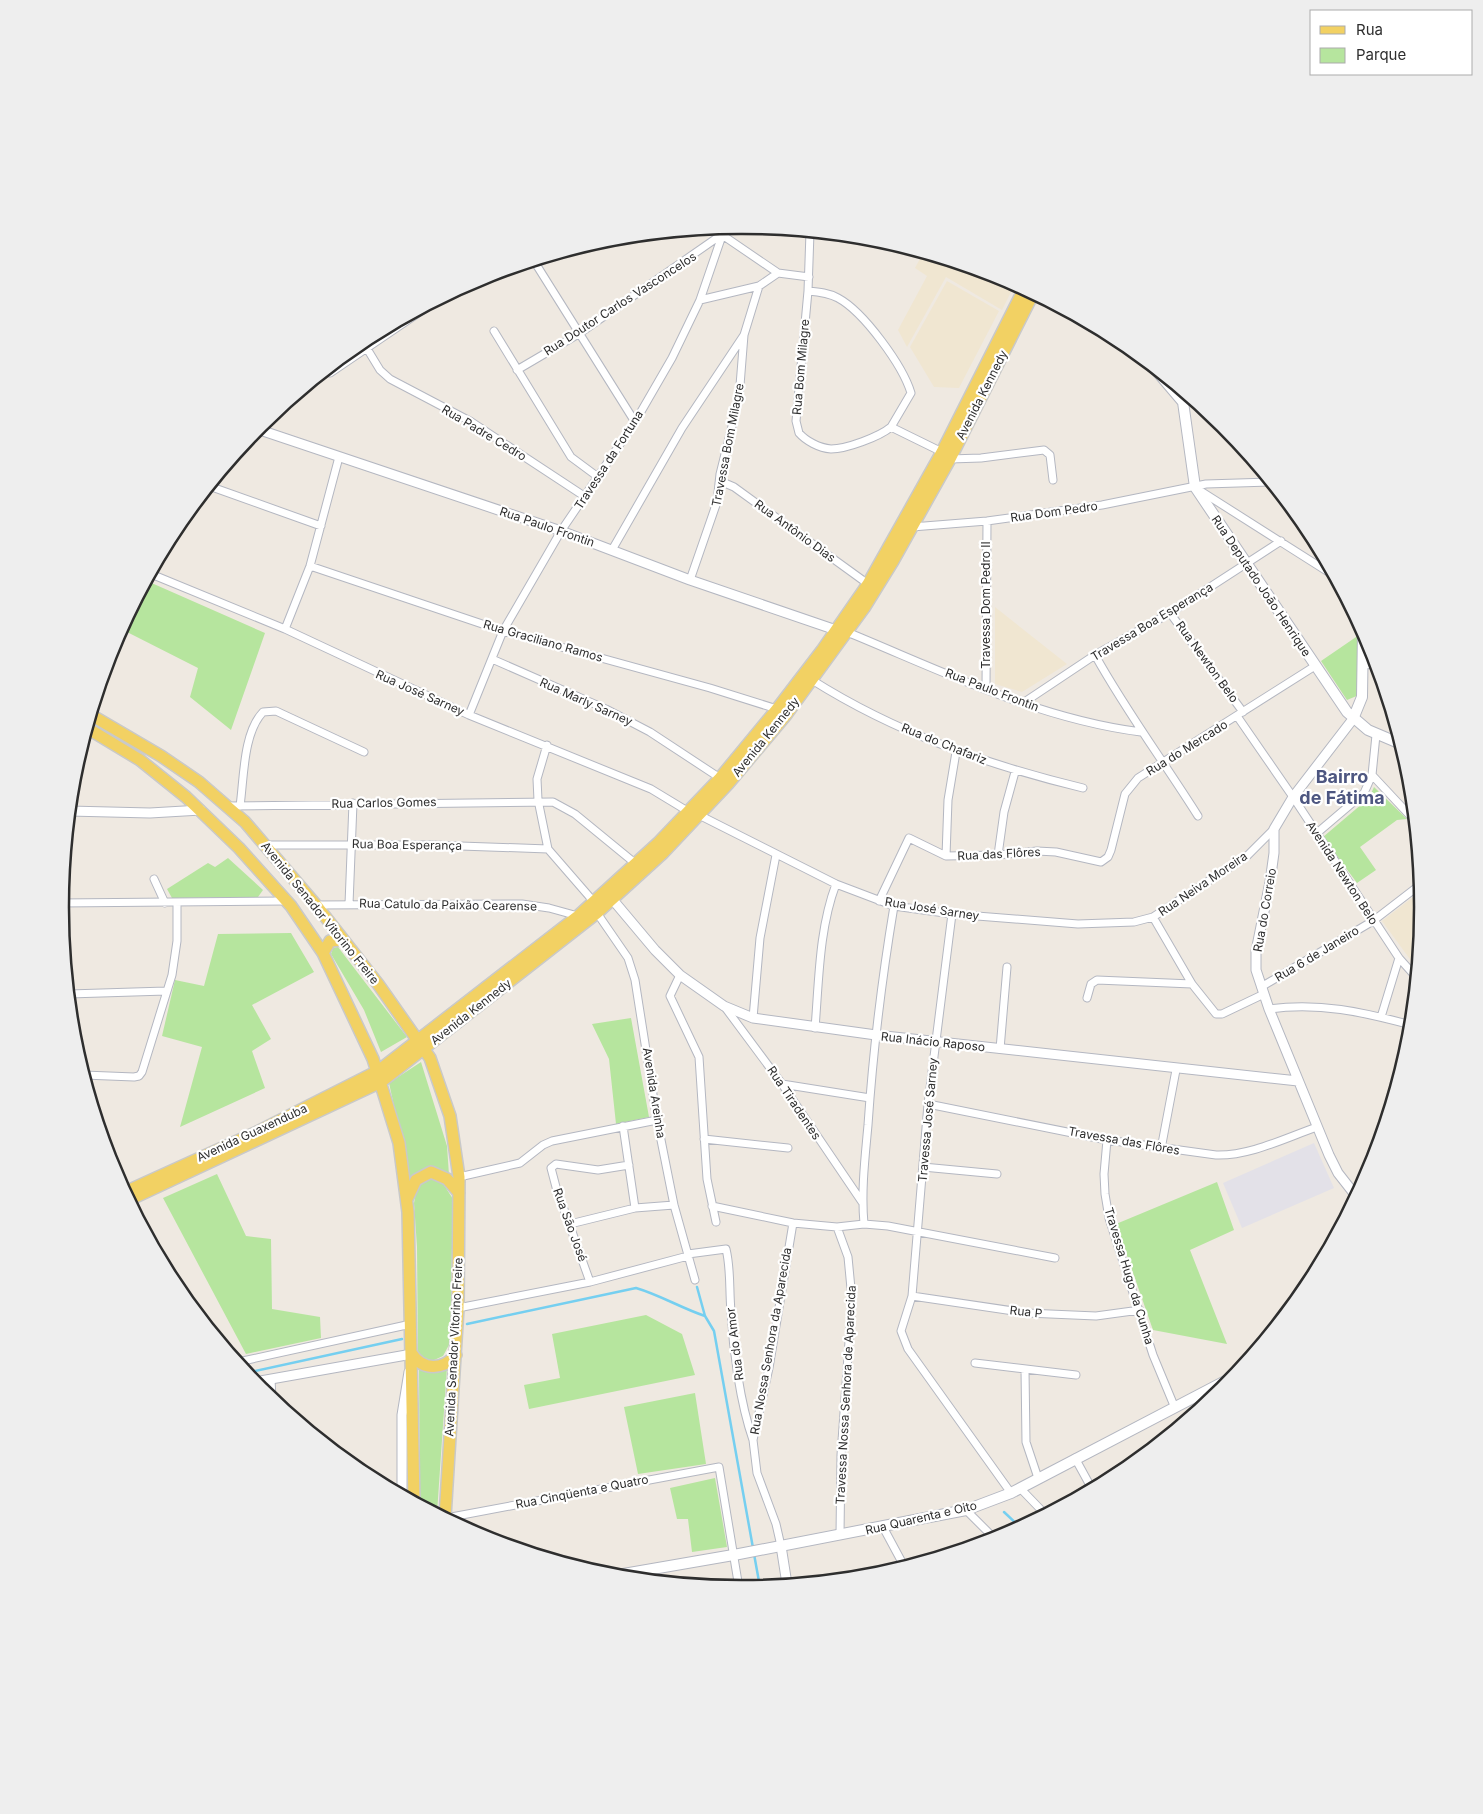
<svg xmlns="http://www.w3.org/2000/svg" width="1483" height="1814" viewBox="0 0 1483 1814" font-family="Inter,sans-serif">
<style>
.industrial{fill:#e3e1e8}
.education{fill:#f0e6d1}
.green{fill:#b6e59e}
.lines{fill:none;stroke-linecap:round;stroke-linejoin:round}
.stream{stroke:#75cff0;stroke-width:2.5}
.minor-casing{stroke:#b4b7c1;stroke-width:9}
.tertiary-casing{stroke:#b4b7c1;stroke-width:11}
.secondary-casing{stroke:#b4b7c1;stroke-width:12}
.primary-casing{stroke:#c9c9c9;stroke-width:14}
.minor{stroke:#fff;stroke-width:7}
.tertiary{stroke:#fff;stroke-width:9}
.secondary{stroke:#fff;stroke-width:10}
.primary{stroke:#f2d163;stroke-width:11}
.labels{text-anchor:middle;stroke-width:4.5;stroke-linejoin:round;paint-order:stroke}
.street-label{font-size:12px;fill:#2e2e2e;stroke:#fff}
.district-label{font-size:18px;font-weight:bold;fill:#4d5680;stroke:#fff}
.rim{fill:none;stroke:#2e2e2e;stroke-width:2.5}
</style>
<rect width="100%" height="100%" fill="#efe9e1"/>
<!-- industrial -->
<path class="industrial" d="M1314 1143 1334 1188 1242 1228 1223 1183Z"/>
<!-- education -->
<path class="education" d="M923 253 1003 277 1015 284 1002 310 946 277 907 347 898 330 927 276 915 268Z
M947 281 999 311 959 388 934 387 910 347Z
M995 607 1067 664 1022 692 995 684Z
M1421 891 1423 907 1418 958 1412 962 1382 921Z"/>
<!-- green -->
<path class="green" d="M147 581 265 633 231 730 190 697 198 668 125 631Z
M1359 635V695L1347 700 1321 661Z
M1374 787 1407 819 1397 820 1360 847 1376 870 1357 883 1323 837 1369 798Z
M228 858 263 890 258 897 172 898 167 889 208 863 215 867Z
M291 933 314 972 252 1005 271 1039 252 1051 265 1088 180 1127 202 1047 162 1036 175 980 204 986 218 934Z
M338 947 407 1037 381 1052 364 1010 331 954 333 948Z
M631 1018 649 1117 616 1124 609 1059 592 1024Z
M421 1062 447 1146 449 1175 427 1167 410 1178 389 1083Z
M217 1174 246 1236 271 1239 272 1309 320 1317 321 1338 246 1354 163 1198Z
M432 1176 442 1182 453 1199 450 1343 443 1356 432 1361 419 1356 418 1352 417 1247 414 1203 418 1183Z
M1217 1182 1234 1230 1190 1250 1227 1344 1153 1330 1116 1224Z
M646 1315 682 1334 695 1375 529 1409 524 1385 560 1378 552 1334Z
M447 1367 437 1513 420 1504 419 1368Z
M695 1393 706 1464 638 1474 624 1407Z
M715 1478 727 1547 692 1552 688 1519H677L670 1488Z"/>
<g class="lines">
<!-- stream -->
<path class="stream" d="M697 1287 705 1316 714 1331 753 1548
M467 1324 636 1288C660 1295 681 1308 705 1316
M246 1373 402 1339
M1004 1512 1020 1527
M754 1554 760 1587"/>
<defs>
<path id="minor" d="M712 228 778 273 809 277
M810 232 808 291 796 421 799 433C806 441 819 448 831 449 846 449 879 437 891 427L942 452
M534 261 635 422
M808 291C819 292 829 293 838 298 864 312 903 366 911 393L891 427
M700 300 759 286 778 273
M494 331 571 457 598 477
M366 347 380 370 390 379 470 421 584 496
M517 370 580 333 721 235
M325 371 330 373 436 301
M950 459 981 458 1044 450 1050 455 1053 480
M720 481 734 487 868 584
M209 486 321 526
M1199 490 1333 575
M912 527 987 521 1102 505 1206 484 1270 482
M612 550 682 428 744 335 759 286
M310 566 503 631 710 688 777 709
M151 574 285 629 469 715 651 789 689 812
M690 580 717 502 720 474 739 398 744 335
M1170 613 1243 712
M285 629 310 566 339 457
M847 632C942 671 1038 719 1141 732
M1095 655C1126 711 1164 762 1198 816
M492 659 606 709 650 732 723 780
M1363 665 1377 664
M812 680C896 733 988 765 1083 788
M986 689 987 521
M1023 703 1095 655 1170 613 1281 541
M469 715 503 631 561 531 635 422 672 358 700 300 725 227
M1237 716 1293 797 1399 958 1416 977
M547 745 537 779 538 800 548 849 594 902
M1372 775 1415 821
M229 806 553 802 575 814 636 864
M240 806C244 778 243 733 263 712L276 711 364 752
M699 815 836 884 894 906 952 914 1078 924 1134 922 1153 917 1247 856 1274 829
M1317 833 1364 793 1372 775 1376 735
M266 845H432L548 849
M998 855 1004 812 1015 772
M946 856 948 800 956 752
M154 879 165 903
M879 901 909 838 946 856 998 855 1037 851 1056 852 1101 862 1108 857 1111 850 1125 794 1138 778 1315 666
M60 903 287 901
M349 904 353 803
M316 905 522 904 549 908 578 916
M597 913 628 958 635 980 657 1120 674 1205 695 1280
M952 914 928 1104 912 1296 901 1331 908 1349 1011 1493
M1153 917 1192 984 1216 1014H1222L1264 994
M680 975 670 996 699 1057 707 1179 716 1222
M1261 987 1373 921 1421 884
M69 994 166 991
M1087 998 1091 984 1097 980 1192 984
M724 1006 782 1084 862 1202
M1269 1009C1319 1002 1363 1012 1411 1025
M1381 1017 1399 958
M753 1018 760 938 776 855
M815 1028C819 980 819 929 836 884
M1000 1049 1007 967
M84 1075 134 1077 139 1076 142 1072 172 975 177 941V903
M782 1084 870 1098
M928 1104 1107 1140 1216 1155C1250 1156 1285 1138 1317 1127
M623 1126 635 1208
M704 1139 788 1148
M1107 1140 1104 1174 1105 1194 1109 1218 1153 1355 1175 1408
M1161 1149 1176 1070
M923 1167 997 1174
M459 1177 520 1163 543 1145 552 1141 657 1120
M712 1206 793 1223 837 1227 864 1224 888 1226 1055 1258
M570 1224 635 1208 674 1205
M864 1224C861 1191 865 1158 868 1125 873 1051 882 978 894 906
M837 1227 848 1257 852 1299 841 1455 840 1535
M688 1254 726 1249C731 1269 729 1290 731 1311 733 1350 740 1403 753 1440
M590 1282 556 1187 551 1168 556 1164 598 1170 629 1165
M912 1296 1027 1313 1096 1316 1140 1310
M458 1308 590 1282 688 1256
M238 1362 411 1324
M975 1363 1076 1375
M1025 1370 1026 1442 1038 1478
M271 1379 272 1399
M1075 1458 1092 1489
M1020 1488 1045 1514
M966 1510 995 1539
M446 1518 719 1467 739 1588
M883 1527 904 1566
M781 1546 776 1524 757 1473 753 1440 769 1368 793 1223"/>
<path id="tertiary" d="M257 429 561 531 690 580 836 630
M1353 719 1293 797 1274 829V853L1270 882 1256 951V970L1269 1009 1329 1155 1338 1173 1356 1196
M69 811 150 813 201 810
M613 900 655 950 680 975 724 1006 753 1018 876 1035 1298 1081
M254 1382 412 1354
M402 1495V1415L409 1372
M781 1546 787 1584"/>
<path id="secondary" d="M1155 369 1183 402 1195 487 1347 712 1368 730 1401 744
M1353 719 1362 697 1363 630
M612 1576 739 1554 966 1510 1011 1493 1233 1377"/>
<path id="primary" d="M91 715 161 756 199 782 245 822 316 905 378 984 430 1058 450 1116 459 1177 458 1308 445 1517
M87 728 140 760 186 797 239 848 291 906 323 953 373 1059 399 1143 408 1212 414 1501
M323 953 330 941 343 940
M125 1192 257 1132 378 1071 578 916 658 843 720 778 777 709 823 649 868 584 942 452 1024 289
M407 1199 416 1180 431 1172 447 1179 459 1193
M129 1200 381 1082 597 913 663 853 728 784 786 715 864 608 893 561 950 459 1033 294
M412 1354C423 1371 443 1370 456 1355"/>
</defs>
<!-- minor casing -->
<use href="#minor" class="minor-casing"/>
<!-- tertiary casing -->
<use href="#tertiary" class="tertiary-casing"/>
<!-- secondary casing -->
<use href="#secondary" class="secondary-casing"/>
<!-- primary casing -->
<use href="#primary" class="primary-casing"/>
<!-- minor -->
<use href="#minor" class="minor"/>
<!-- tertiary -->
<use href="#tertiary" class="tertiary"/>
<!-- secondary -->
<use href="#secondary" class="secondary"/>
<!-- primary -->
<use href="#primary" class="primary"/>
</g>
<g class="labels">
<!-- street labels -->
<g class="street-label">
<text transform="translate(620 304) rotate(-33)" y="4">Rua Doutor Carlos Vasconcelos</text>
<text transform="translate(801 367) rotate(-85)" y="4">Rua Bom Milagre</text>
<text transform="translate(982 395) rotate(-63)" y="4">Avenida Kennedy</text>
<text transform="translate(484 433) rotate(31)" y="4">Rua Padre Cedro</text>
<text transform="translate(728 445) rotate(-79)" y="4">Travessa Bom Milagre</text>
<text transform="translate(609 460) rotate(-57)" y="4">Travessa da Fortuna</text>
<text transform="translate(1054 512) rotate(-8)" y="4">Rua Dom Pedro</text>
<text transform="translate(547 527) rotate(19)" y="4">Rua Paulo Frontin</text>
<text transform="translate(795 531) rotate(36)" y="4">Rua Antônio Dias</text>
<text transform="translate(1261 586) rotate(56)" y="4">Rua Deputado João Henrique</text>
<text transform="translate(986 605) rotate(-90)" y="4">Travessa Dom Pedro II</text>
<text transform="translate(1152 622) rotate(-31)" y="4">Travessa Boa Esperança</text>
<text transform="translate(543 641) rotate(16)" y="4">Rua Graciliano Ramos</text>
<text transform="translate(1207 662) rotate(54)" y="4">Rua Newton Belo</text>
<text transform="translate(992 690) rotate(21)" y="4">Rua Paulo Frontin</text>
<text transform="translate(420 693) rotate(24)" y="4">Rua José Sarney</text>
<text transform="translate(586 702) rotate(24)" y="4">Rua Marly Sarney</text>
<text transform="translate(766 737) rotate(-51)" y="4">Avenida Kennedy</text>
<text transform="translate(944 744) rotate(22)" y="4">Rua do Chafariz</text>
<text transform="translate(1187 748) rotate(-32)" y="4">Rua do Mercado</text>
<text transform="translate(384 803) rotate(-1)" y="4">Rua Carlos Gomes</text>
<text transform="translate(407 845) rotate(1)" y="4">Rua Boa Esperança</text>
<text transform="translate(999 854) rotate(-3)" y="4">Rua das Flôres</text>
<text transform="translate(1342 873) rotate(57)" y="4">Avenida Newton Belo</text>
<text transform="translate(1203 884) rotate(-34)" y="4">Rua Neiva Moreira</text>
<text transform="translate(448 905) rotate(1)" y="4">Rua Catulo da Paixão Cearense</text>
<text transform="translate(932 909) rotate(9)" y="4">Rua José Sarney</text>
<text transform="translate(1265 910) rotate(-80)" y="4">Rua do Correio</text>
<text transform="translate(320 913) rotate(51)" y="4">Avenida Senador Vitorino Freire</text>
<text transform="translate(1317 954) rotate(-31)" y="4">Rua 6 de Janeiro</text>
<text transform="translate(471 1012) rotate(-38)" y="4">Avenida Kennedy</text>
<text transform="translate(933 1042) rotate(6)" y="4">Rua Inácio Raposo</text>
<text transform="translate(654 1093) rotate(81)" y="4">Avenida Areinha</text>
<text transform="translate(794 1103) rotate(56)" y="4">Rua Tiradentes</text>
<text transform="translate(928 1120) rotate(-85)" y="4">Travessa José Sarney</text>
<text transform="translate(252 1133) rotate(-25)" y="4">Avenida Guaxenduba</text>
<text transform="translate(1124 1141) rotate(10)" y="4">Travessa das Flôres</text>
<text transform="translate(570 1225) rotate(70)" y="4">Rua São José</text>
<text transform="translate(1129 1276) rotate(73)" y="4">Travessa Hugo da Cunha</text>
<text transform="translate(1026 1312) rotate(6)" y="4">Rua P</text>
<text transform="translate(771 1341) rotate(-80)" y="4">Rua Nossa Senhora da Aparecida</text>
<text transform="translate(735 1344) rotate(-97)" y="4">Rua do Amor</text>
<text transform="translate(454 1347) rotate(-87)" y="4">Avenida Senador Vitorino Freire</text>
<text transform="translate(846 1395) rotate(-87)" y="4">Travessa Nossa Senhora de Aparecida</text>
<text transform="translate(582 1492) rotate(-11)" y="4">Rua Cinqüenta e Quatro</text>
<text transform="translate(921 1518) rotate(-13)" y="4">Rua Quarenta e Oito</text>
</g>
<!-- district labels -->
<g class="district-label">
<text x="1342" y="783">Bairro<tspan x="1342" dy="21">de Fátima</tspan></text>
</g>
</g>
<!-- crop -->
<path d="M0 0H1483V1814H0ZM741 234H742A672 672 0 0 1 1414 906V908A672 672 0 0 1 742 1580H741A672 672 0 0 1 69 908V906A672 672 0 0 1 741 234Z" fill="#eee" fill-rule="evenodd"/>
<path class="rim" d="M741 234H742A672 672 0 0 1 1414 906V908A672 672 0 0 1 742 1580H741A672 672 0 0 1 69 908V906A672 672 0 0 1 741 234Z"/>
<!-- legend -->
<rect x="1310" y="10" width="162" height="65" fill="#ffffff" stroke="#ababab"/>
<rect x="1320" y="26" width="25" height="8" fill="#f2d163" stroke="#ababab"/>
<text x="1356" y="35" font-size="15" fill="#2e2e2e">Rua</text>
<rect x="1320" y="48" width="25" height="15" fill="#b6e59e" stroke="#ababab"/>
<text x="1356" y="60" font-size="15" fill="#2e2e2e">Parque</text>
</svg>
